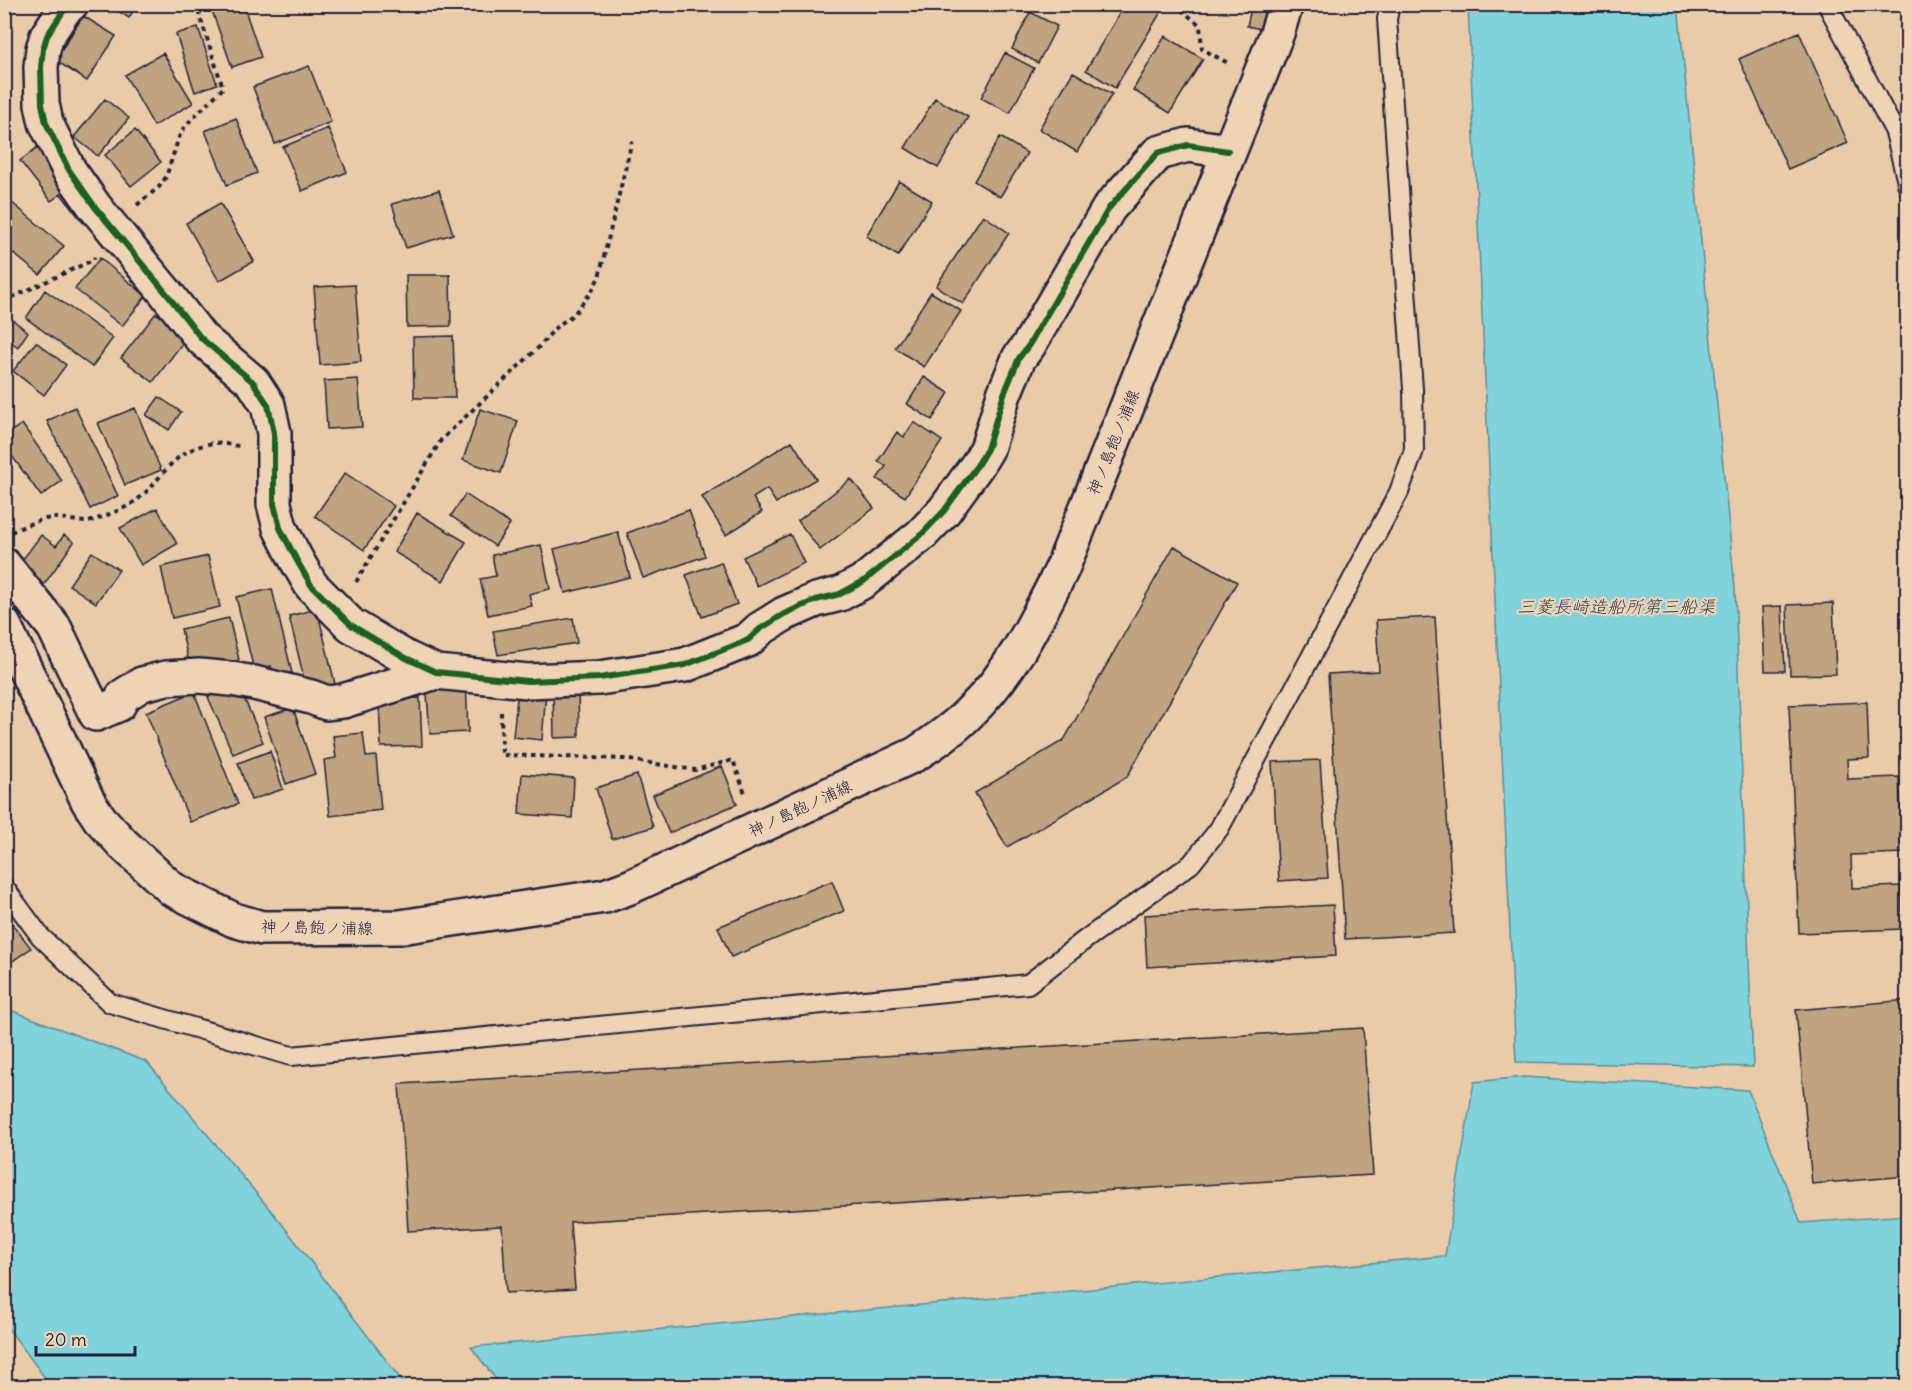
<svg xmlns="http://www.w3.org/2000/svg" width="1912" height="1391" viewBox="0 0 1912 1391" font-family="Delius,'Klee One',sans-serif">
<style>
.water{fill:#81d2da;stroke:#5b8c9a;stroke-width:1.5}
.pier{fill:#e9cba9}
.building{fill:#c0a381;stroke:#22223b;stroke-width:1.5}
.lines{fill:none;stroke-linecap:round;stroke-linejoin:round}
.service-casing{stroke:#22223b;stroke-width:22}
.minor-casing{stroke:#22223b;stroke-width:38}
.secondary-casing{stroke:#22223b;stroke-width:38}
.path{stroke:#22223b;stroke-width:4;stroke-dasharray:4.5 4.5;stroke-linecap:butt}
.service{stroke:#efd3b6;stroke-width:18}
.minor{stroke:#efd3b6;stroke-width:33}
.secondary{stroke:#efd3b6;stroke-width:33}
.cycleway-casing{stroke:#efd3b6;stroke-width:10}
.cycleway{stroke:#1b5e20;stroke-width:6}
.labels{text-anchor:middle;stroke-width:4.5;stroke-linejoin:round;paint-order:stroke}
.street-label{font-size:16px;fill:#22223b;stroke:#efd3b6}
.water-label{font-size:18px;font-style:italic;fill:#35455b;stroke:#efd3b6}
</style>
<rect width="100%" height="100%" fill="#e9cba9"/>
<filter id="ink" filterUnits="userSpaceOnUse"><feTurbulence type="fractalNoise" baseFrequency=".0167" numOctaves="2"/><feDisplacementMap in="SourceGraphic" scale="12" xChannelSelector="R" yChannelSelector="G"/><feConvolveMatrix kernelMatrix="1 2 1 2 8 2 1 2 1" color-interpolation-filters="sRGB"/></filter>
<g filter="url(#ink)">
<!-- water -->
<path class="water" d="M1468 5H1678L1735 589 1753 1067 1516 1062Z
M5 1008 147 1062 282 1224 406 1386H51L5 1324Z
M1523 1077 1748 1090 1801 1223 1907 1215V1386H501L471 1347 1445 1256 1474 1082Z"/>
<!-- pier -->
<path class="pier" d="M1907 1271H1908L1907 1332 1899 1272Z"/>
<!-- building -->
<path class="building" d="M4 4H15L4 20Z
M107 4H137L129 18Z
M230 4H243L261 57 232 67 212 11Z
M1125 4H1148L1161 12 1115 88 1086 70Z
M1252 4H1270L1265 30 1247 26Z
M1030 12 1057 26 1038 63 1012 49Z
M83 16 116 36 87 81 55 60Z
M198 27 217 84 195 92 176 34Z
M1799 32 1848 143 1788 169 1739 59Z
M1165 36 1203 59 1170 113 1133 90Z
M163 53 193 103 154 126 125 75Z
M1005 53 1034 68 1010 113 981 98Z
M309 66 331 122 275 144 253 87Z
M1073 72 1112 94 1077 152 1039 129Z
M935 98 968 117 938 168 905 148Z
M105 99 129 118 98 156 74 137Z
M236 118 257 173 227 185 205 131Z
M328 128 347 172 302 191 283 147Z
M135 130 161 162 131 186 105 155Z
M1000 137 1027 153 1000 197 974 181Z
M43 143 97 214 84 224 61 194 51 201 20 161Z
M899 181 932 201 898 256 866 236Z
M439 190 453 234 406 248 392 204Z
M11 202 64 246 40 275 4 246V210Z
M220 203 254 261 219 281 186 223Z
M983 215 1009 233 963 304 936 286Z
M100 258 146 296 122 326 75 289Z
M406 275H450L451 326 407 327Z
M355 285 361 362 320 365 314 287Z
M45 290 113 338 92 367 26 318Z
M931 292 961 311 924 367 895 348Z
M156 313 187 337 153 382 121 358Z
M9 317 28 332 18 347 4 337V323Z
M453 336 455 398H414L413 337Z
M36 342 66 365 44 395 13 371Z
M924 377 949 393 932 420 907 404Z
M358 379 362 427 327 429 324 381Z
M159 397 181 412 169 430 146 415Z
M75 407 118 496 90 509 47 421Z
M135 408 161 470 125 485 98 423Z
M480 409 518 421 501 473 463 460Z
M914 422 942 441 905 497 877 479 886 466 878 461 897 432 904 437Z
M22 424 62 481 41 496 4 445V436Z
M792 441 816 479 776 503 767 489 753 498 762 512 726 535 702 497Z
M345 473 394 506 364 550 315 516Z
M851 479 874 508 820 550 798 521Z
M465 494 510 524 495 546 451 516Z
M157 508 177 544 141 565 120 528Z
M689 510 705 556 643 578 627 533Z
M417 513 466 542 443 581 394 552Z
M618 532 630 577 565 593 554 549Z
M790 534 804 563 757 586 743 557Z
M41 535 56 546 64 535 74 542 43 586 17 567Z
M541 545 550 589 529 594 532 606 488 615 480 579 496 576 492 555Z
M1174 546 1237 582 1127 777 1007 847 975 793 1064 740Z
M92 552 119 570 96 603 69 585Z
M208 556 220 607 172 618 161 567Z
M721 562 737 604 702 617 686 575Z
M272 589 292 673 273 677 271 666 254 670 236 597Z
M1833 603 1836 674 1790 675 1787 605Z
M1782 606 1785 671H1765L1762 607Z
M317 609 335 684 307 691 289 616Z
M1435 617 1454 933 1345 939 1328 674 1379 671 1376 620Z
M229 618 239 660 191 671 181 629Z
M573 618 577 643 498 655 493 631Z
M466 679 468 732 430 734 426 681Z
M238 684 263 742 233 754 208 697Z
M578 687 579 737 554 738 553 688Z
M518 689 546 692 542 740 513 737Z
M194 692 238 804 190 822 146 712Z
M420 698 422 746 381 747 379 700Z
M1867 702 1869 758 1847 759 1848 779 1899 777 1903 853 1851 855 1852 888 1901 886 1903 929 1799 933 1789 705Z
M293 708 315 774 286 784 264 717Z
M363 733 366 757 376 756 381 810 330 816 324 760 336 758 333 736Z
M270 751 283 789 251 800 238 763Z
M1320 760 1328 878 1279 881 1272 762Z
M722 766 737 804 669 833 653 795Z
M522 774 574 778 572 818 519 814Z
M637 775 653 827 612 839 596 788Z
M832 881 844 911 731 957 718 927Z
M1333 905 1336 956 1147 967 1144 915Z
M4 913 31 948 4 967Z
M1908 1000V1176L1812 1184 1796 1010Z
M1363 1028 1373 1175 570 1222 575 1289 506 1293 502 1226 408 1231 399 1084Z"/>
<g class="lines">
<defs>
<path id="service" d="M1827 4 1895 132 1908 187
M4 887 40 936 110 1003 291 1056 1028 984 1086 939 1191 864 1219 829 1399 492 1414 450 1413 389 1387 19 1390 4"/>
<path id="minor" d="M71 4 64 10 47 36 43 49 41 67 42 104 46 123 69 170 95 207 166 293 201 338 253 382 268 405 274 433V504L280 528 296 559 311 585 351 625 406 658 436 672 528 681 599 678 685 665 748 640 760 629 784 614 816 600 840 594 864 581 921 535 944 511 978 464 987 449 1004 394 1019 358 1029 345 1109 208 1158 153 1188 145 1228 151
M4 565 54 627 96 714 119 704 123 696 142 684 166 678 199 676 231 679 254 683 311 697 327 703 343 701 436 672"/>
<path id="secondary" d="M4 625 88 801 100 819 123 844 172 889 234 920 262 928 400 927 605 896 630 887 916 754C934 742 952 730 967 715 1011 674 1036 621 1062 569L1277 33 1286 4"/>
</defs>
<!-- service casing -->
<use href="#service" class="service-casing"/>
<!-- minor casing -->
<use href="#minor" class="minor-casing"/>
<!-- secondary casing -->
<use href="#secondary" class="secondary-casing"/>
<!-- path -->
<path class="path" d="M1174 4 1200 25 1202 49 1228 63
M137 205 159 187 166 177 179 137 185 126 223 88 196 4
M4 301 93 260 95 257
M11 532C25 526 40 518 55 518 66 518 77 522 88 522 91 522 122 509 126 507 163 487 165 450 214 443 222 442 232 446 241 446
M356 582 441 440 540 346 556 327 574 314 592 291 599 277 632 141
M501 712 502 755 624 759 695 770 733 760 746 796"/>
<!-- service -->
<use href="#service" class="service"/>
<!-- minor -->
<use href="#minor" class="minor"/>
<!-- secondary -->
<use href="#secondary" class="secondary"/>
<defs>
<path id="cycleway" d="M71 4 64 10 47 36 43 49 41 67 42 104 46 123 69 170 95 207 166 293 201 338 253 382 268 405 274 433V504L280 528 296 559 311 585 351 625 406 658 436 672 528 681 599 678 685 665 748 640 760 629 784 614 816 600 840 594 864 581 921 535 944 511 978 464 987 449 1004 394 1019 358 1029 345 1109 208 1158 153 1188 145 1228 151"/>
</defs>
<!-- cycleway casing -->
<use href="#cycleway" class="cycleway-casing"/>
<!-- cycleway -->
<use href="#cycleway" class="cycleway"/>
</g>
</g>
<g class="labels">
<!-- street labels -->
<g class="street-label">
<text transform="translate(1113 442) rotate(-68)" y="6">神ノ島飽ノ浦線</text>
<text transform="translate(800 808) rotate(-25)" y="6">神ノ島飽ノ浦線</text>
<text transform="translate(317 927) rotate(1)" y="6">神ノ島飽ノ浦線</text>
</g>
<!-- water labels -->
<g class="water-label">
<text x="1616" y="613">三菱長崎造船所第三船渠</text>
</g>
</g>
<!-- margin -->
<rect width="1912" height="1391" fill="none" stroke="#efd3b6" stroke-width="24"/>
<rect x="12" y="12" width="1888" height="1367" fill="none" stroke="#22223b" stroke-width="2" filter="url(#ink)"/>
<!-- scale -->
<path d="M36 1346v9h99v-9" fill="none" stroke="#22223b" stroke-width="3"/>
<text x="45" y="1346" font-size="18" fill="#22223b" stroke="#efd3b6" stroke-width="4.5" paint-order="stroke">20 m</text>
</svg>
